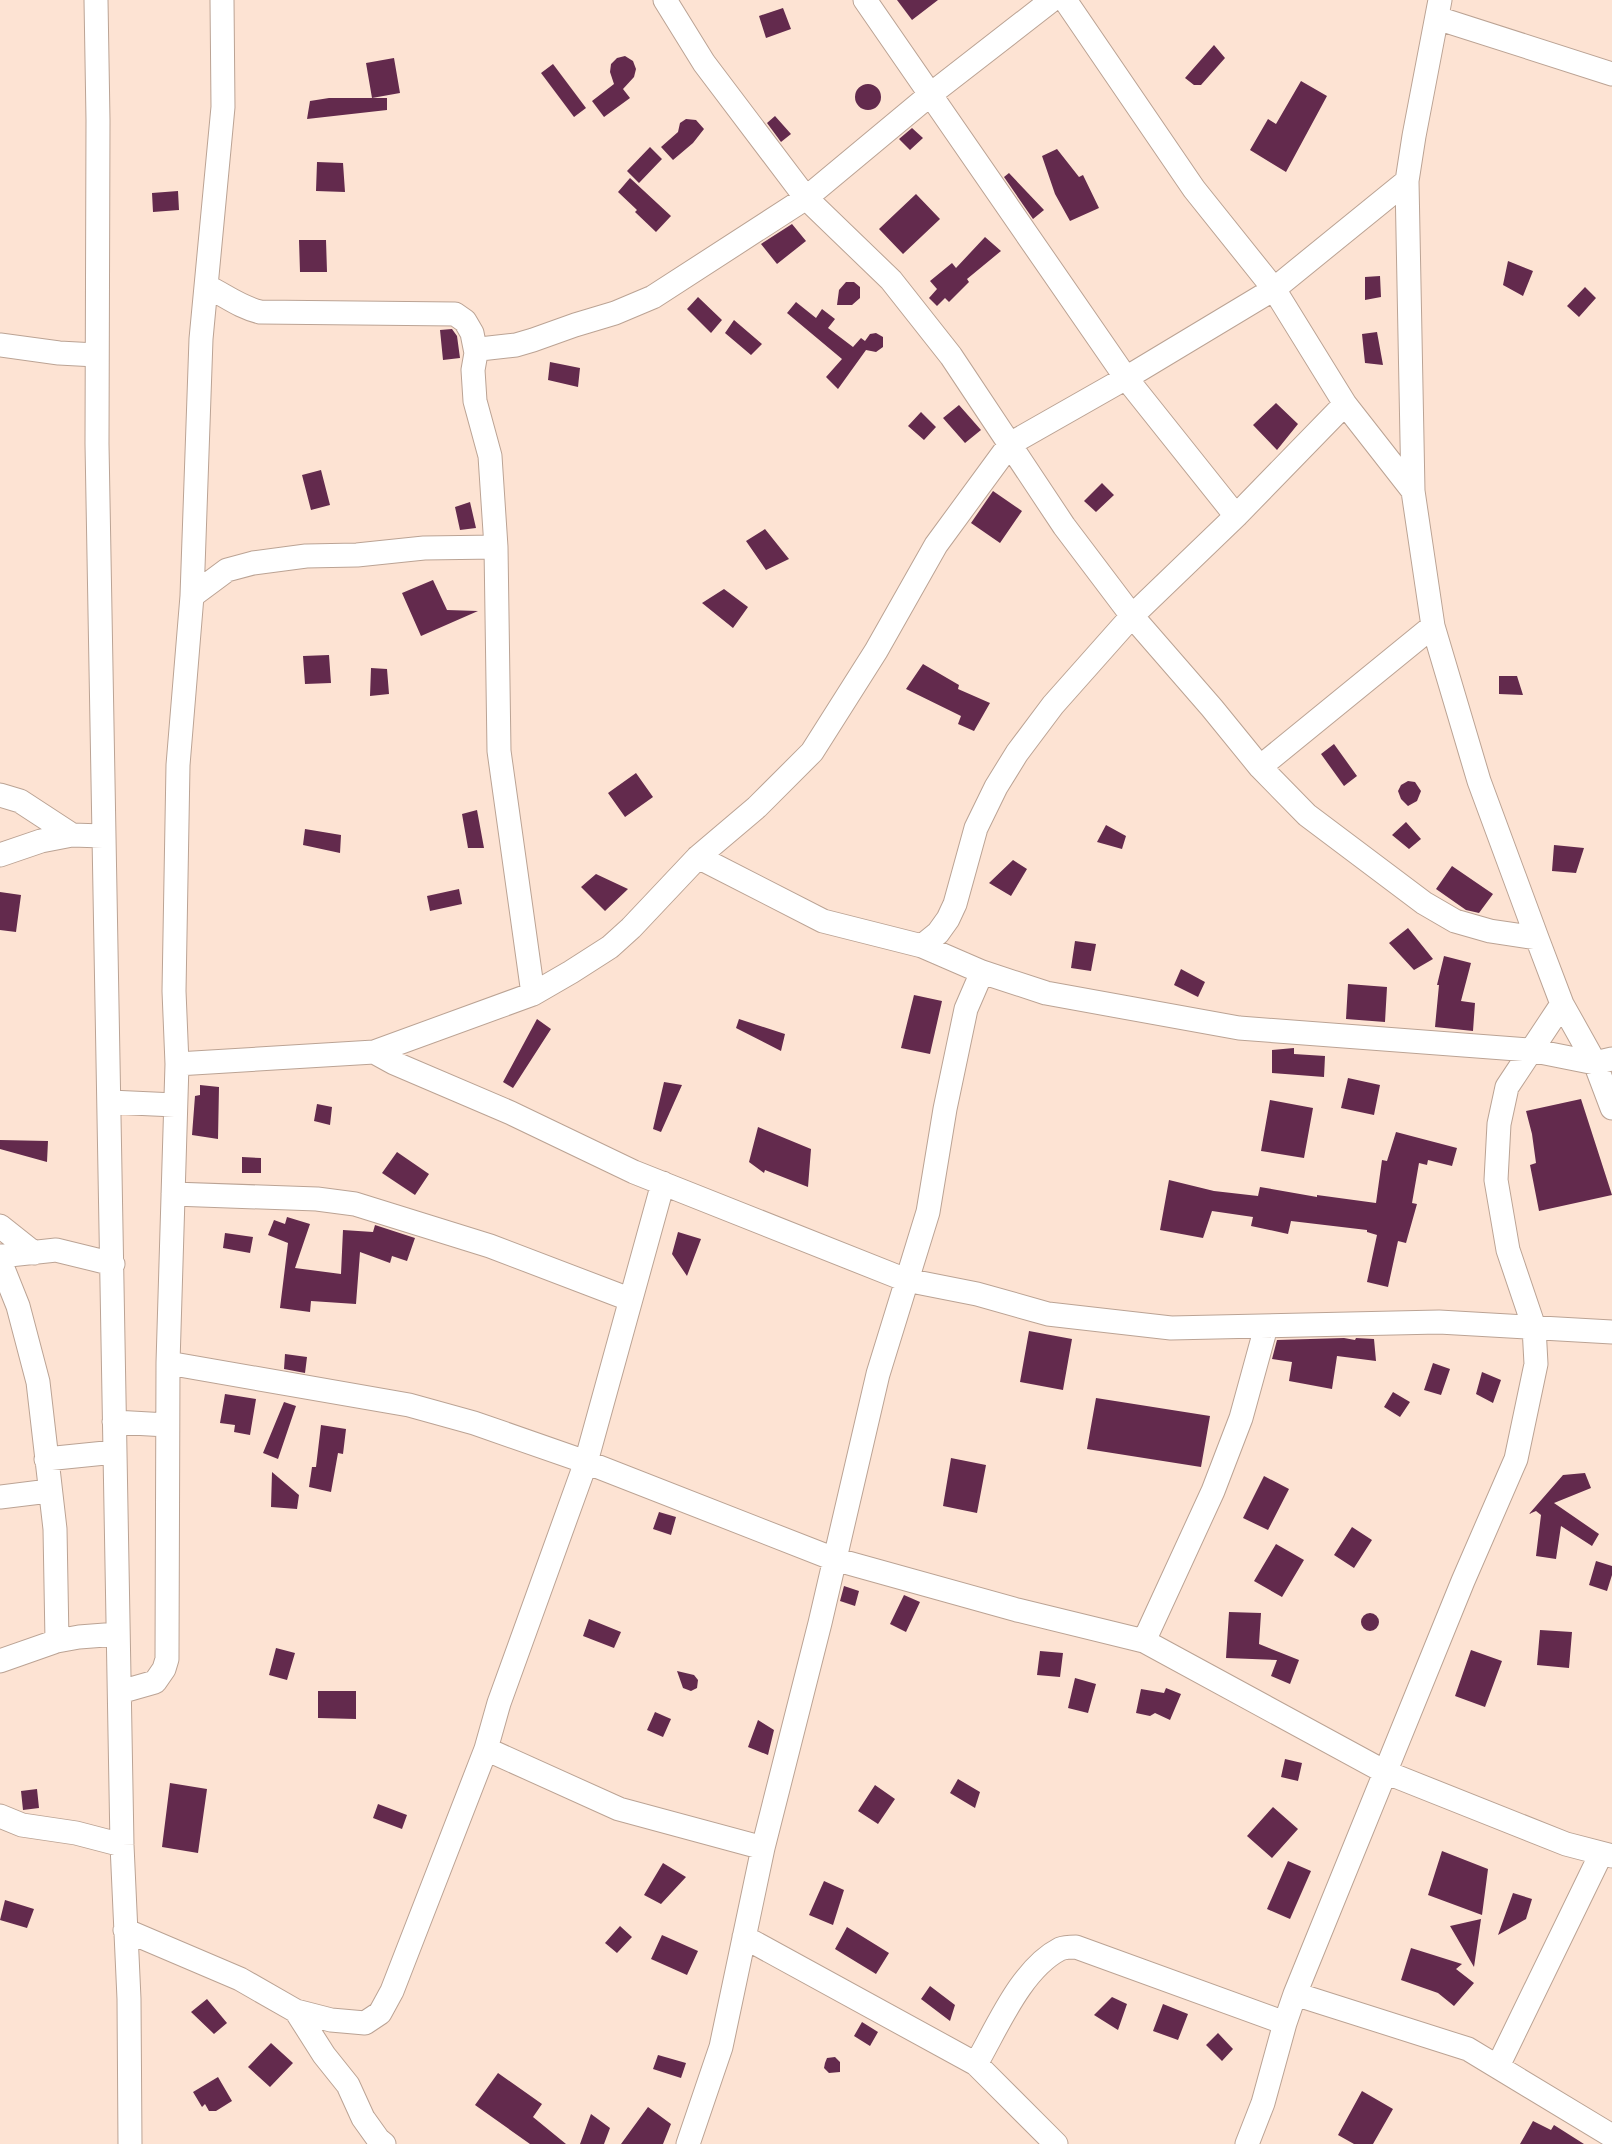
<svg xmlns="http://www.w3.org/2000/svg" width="1612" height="2144" viewBox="0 0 1612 2144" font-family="Arial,sans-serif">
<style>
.building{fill:#632a4d}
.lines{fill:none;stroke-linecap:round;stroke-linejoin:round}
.minor-casing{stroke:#bba394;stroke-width:25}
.minor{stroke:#fff;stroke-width:23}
</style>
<rect width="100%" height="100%" fill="#fde3d3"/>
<!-- building -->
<path class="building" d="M897 0H938L912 20Z
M783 8 791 29 766 38 759 16Z
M1214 45 1225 58 1201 85H1194L1185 78Z
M625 56 633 61 636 69 634 77 623 89 630 98 604 117 592 101 614 84 610 72 611 64 617 58Z
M394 58 400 93 372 98 366 63Z
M553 64 586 108 574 117 541 73Z
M1301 81 1327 96 1286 172 1250 150 1268 119 1276 124Z
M855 97a13 13 0 1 1 26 0a13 13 0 1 1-26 0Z
M329 98H387V110L307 119 310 101Z
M775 116 791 134 781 142 767 123Z
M686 119 696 120 704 129 693 143 673 160 661 147 678 132 680 123Z
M912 128 923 138 910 150 899 139Z
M650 147 662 159 639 183 627 171Z
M1057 149 1079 177 1083 175 1099 208 1070 221 1055 194 1042 156Z
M317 162 343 163 345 192 316 191Z
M1009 173 1044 210 1033 219 1004 177Z
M630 178 671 216 656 232 635 212 637 210 618 192Z
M178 191 179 210 153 212 152 193Z
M916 194 940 219 903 254 879 229Z
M792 224 806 241 777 264 761 244Z
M985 237 1001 251 967 279 969 282 949 302 945 298 937 306 929 298 937 289 930 281 952 263 956 268Z
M299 240H326L327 272H300Z
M1508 261 1533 271 1523 296 1503 285Z
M1380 276 1381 297 1365 300V277Z
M846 282H854L860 287V298L852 305H837L839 290Z
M1585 287 1596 298 1579 317 1567 306Z
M698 297 722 320 711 333 687 309Z
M796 302 816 318 822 309 835 319 828 328 853 347 861 338 865 341 870 334 876 333 883 337V347L876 352 866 350 838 389 826 377 842 359 787 313Z
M734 320 762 344 751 355 725 333Z
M452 329 457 336 460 358 443 360 440 330Z
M1377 332 1383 365 1365 363 1362 334Z
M550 362 580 368 578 387 548 380Z
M1276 403 1298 424 1277 450 1253 425Z
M959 405 981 430 965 443 943 418Z
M921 412 936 427 924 440 908 426Z
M321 470 330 505 311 510 302 475Z
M1102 483 1114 495 1096 512 1084 501Z
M993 491 1022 511 1000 543 971 523Z
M470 502 476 528 460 530 455 507Z
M765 529 789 559 766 570 746 541Z
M433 580 447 610 478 611 421 636 402 593Z
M724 589 748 607 733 628 702 603Z
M329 655 331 683 305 684 303 656Z
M923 664 959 685 958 689 990 703 974 731 958 724 961 716 906 689Z
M371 668 387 669 389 694 370 696Z
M1499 676H1517L1523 695 1499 694Z
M1334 744 1357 776 1344 786 1321 754Z
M636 773 653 797 625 817 608 793Z
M1408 781 1415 782 1421 791 1417 801 1408 806 1401 799 1398 791 1401 785Z
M477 810 484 848H468L462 814Z
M1406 822 1421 839 1409 849 1392 835Z
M1106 825 1126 836 1122 849 1097 842Z
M305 829 341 835 340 853 303 845Z
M1554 845 1584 848 1576 873 1552 871Z
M1013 860 1027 869 1011 896 989 883Z
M1452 866 1493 894 1479 913 1466 910 1436 889Z
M596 874 628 889 605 911 581 887Z
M459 889 462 904 430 911 427 896Z
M0 892 21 895 16 932 0 930Z
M1408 928 1433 959 1414 970 1389 943Z
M1075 941 1096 944 1091 971 1071 968Z
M1444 956 1471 963 1461 1001 1475 1003 1473 1031 1435 1027 1439 985H1437Z
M1181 969 1205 982 1198 997 1174 985Z
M1348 984 1387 987 1385 1022 1346 1019Z
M914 995 942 1001 930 1054 901 1048Z
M537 1019 551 1029 513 1088 503 1082Z
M739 1019 785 1034 781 1051 736 1028Z
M1294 1048V1054L1325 1056 1324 1077 1272 1073V1050Z
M1348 1078 1380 1085 1374 1115 1341 1108Z
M664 1082 682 1085 661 1132 653 1129Z
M200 1085 219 1087 218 1139 192 1135 195 1096 200 1095Z
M1581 1099 1612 1195 1539 1211 1530 1165 1536 1163 1532 1134 1526 1111Z
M1270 1100 1313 1108 1304 1158 1261 1151Z
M317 1104 332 1107 330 1125 314 1121Z
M758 1127 811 1149 808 1187 765 1170 764 1173 749 1162Z
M1396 1132 1457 1148 1452 1166 1428 1160 1427 1165 1419 1163 1412 1203 1417 1204 1406 1243 1398 1241 1388 1287 1367 1282 1377 1235 1367 1232V1230L1291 1221 1288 1234 1251 1226 1253 1217 1212 1211 1203 1238 1160 1230 1169 1180 1214 1191 1258 1196 1260 1187 1317 1197V1195L1376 1203 1382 1160 1387 1161Z
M0 1140 48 1141 47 1162 0 1149Z
M397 1152 429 1174 415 1195 382 1173Z
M242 1157 261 1158V1173H242Z
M287 1217 310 1224 295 1268 341 1274 343 1230 373 1232 375 1225 415 1238 407 1261 392 1256 390 1263 360 1252 356 1304 311 1301 310 1312 280 1308 288 1243 268 1235 274 1220 285 1224Z
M678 1232 701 1239 687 1276 672 1254Z
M225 1233 253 1237 250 1253 223 1248Z
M1029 1331 1072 1339 1063 1390 1020 1382Z
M1344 1338 1355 1340 1356 1338 1374 1339 1376 1361 1337 1356 1332 1389 1289 1381 1292 1362 1272 1359 1277 1340Z
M285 1354 307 1357 305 1373 284 1369Z
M1433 1363 1450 1369 1441 1395 1424 1390Z
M1482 1372 1501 1380 1493 1403 1476 1394Z
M1393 1392 1410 1402 1400 1417 1384 1407Z
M225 1394 256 1399 250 1435 234 1432 235 1425 220 1423Z
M1096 1398 1210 1416 1201 1467 1087 1449Z
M284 1402 296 1406 278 1459 263 1453Z
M321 1425 346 1429 343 1454 338 1453 331 1492 309 1487 312 1467H316Z
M951 1458 986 1465 977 1513 943 1506Z
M272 1472 299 1495 297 1509 271 1507Z
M1585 1473 1591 1488 1554 1503 1599 1534 1592 1546 1561 1526 1556 1559 1536 1556 1541 1515 1536 1511 1529 1514 1563 1475Z
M1264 1476 1289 1489 1268 1530 1243 1518Z
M659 1512 676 1517 671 1535 653 1529Z
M1352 1527 1372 1540 1354 1568 1334 1555Z
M1276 1544 1304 1560 1282 1597 1254 1581Z
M1596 1561 1612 1566V1575L1607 1591 1589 1585Z
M844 1586 859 1591 855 1606 840 1601Z
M904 1595 920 1602 906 1632 890 1624Z
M1229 1612 1261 1613 1259 1644 1299 1660 1290 1684 1271 1676 1277 1660 1226 1658Z
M1361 1622a9 9 0 1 1 18 0a9 9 0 1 1-18 0Z
M589 1619 621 1632 614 1648 583 1636Z
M1540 1630 1572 1632 1569 1668 1537 1665Z
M276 1648 295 1653 287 1680 269 1675Z
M1471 1650 1502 1661 1485 1707 1455 1696Z
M1040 1651 1063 1653 1060 1677 1037 1675Z
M677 1671 694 1675 698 1680 697 1688 691 1691 683 1688Z
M1075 1678 1096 1684 1088 1713 1068 1708Z
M1166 1688 1181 1694 1170 1720 1155 1713 1150 1716 1136 1713 1141 1689 1164 1693Z
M318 1691H356V1719L318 1718Z
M655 1712 671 1719 663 1737 647 1730Z
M758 1720 774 1730 768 1755 748 1747Z
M1285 1759 1302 1763 1298 1781 1281 1777Z
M958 1779 980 1792 975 1808 950 1793Z
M170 1783 207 1789 198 1853 162 1847Z
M875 1785 895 1799 878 1824 858 1811Z
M37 1789 39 1808 23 1810 21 1791Z
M378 1804 407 1815 402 1829 373 1818Z
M1273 1807 1298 1829 1272 1858 1247 1836Z
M1442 1851 1488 1869 1482 1915 1428 1895Z
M1288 1861 1311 1871 1290 1919 1267 1909Z
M663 1863 686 1877 661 1904 644 1895Z
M824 1881 844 1890 833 1925 809 1915Z
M1513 1893 1532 1899 1526 1919 1498 1935Z
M5 1900 34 1909 27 1928 0 1920Z
M1481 1919 1474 1967 1450 1926Z
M620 1926 632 1937 617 1953 605 1943Z
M847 1927 889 1953 876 1974 835 1949Z
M662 1935 698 1951 687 1975 651 1959Z
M1411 1948 1462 1964 1456 1969 1474 1983 1454 2006 1438 1993 1401 1980Z
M930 1986 955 2005 950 2021 921 1999Z
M1112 1997 1127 2004 1118 2030 1094 2015Z
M207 1999 227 2023 214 2034 191 2012Z
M1163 2004 1188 2014 1178 2040 1153 2031Z
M862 2022 878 2032 870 2046 854 2036Z
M1218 2033 1233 2049 1222 2061 1206 2045Z
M271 2043 293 2063 270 2087 248 2067Z
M658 2055 686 2063 681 2078 653 2069Z
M835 2057 840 2062V2072L829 2073 824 2068 825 2063 827 2058Z
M498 2073 542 2104 533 2117 566 2144H530L475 2105Z
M218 2077 232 2101 216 2111H209L205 2104 202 2107 193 2092Z
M1362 2091 1393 2109 1373 2144H1354L1338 2135Z
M648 2107 671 2124 663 2144H621Z
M591 2114 610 2128 604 2144H580Z
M1533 2121 1551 2130 1554 2125 1584 2144H1520Z"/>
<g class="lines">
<defs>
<path id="minor" d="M96 0 98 120 97 444 122 1845 129 1999 130 2144
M665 0 704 63 806 198 891 280 951 356 1064 526 1132 616 1212 708 1260 767 1307 815 1424 903 1455 921 1490 931 1537 938
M865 0 1126 378 1236 516
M1065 0 1194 189 1274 289 1345 404 1413 491
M1440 0 1414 136 1407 181 1413 491 1433 626 1479 781 1537 938 1562 1004 1595 1063 1612 1108
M1437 18 1612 74
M206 286C225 295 239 307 260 312L455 314 465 321 472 333 476 353 473 370 475 401 490 456 496 547 499 751 533 994
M0 345 59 353 96 355
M476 353 480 349 516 345 533 340 575 325 615 313 653 297 806 198 931 94 1052 0
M192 596 227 570 253 563 306 556 357 555 424 548 496 547
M1260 767 1433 626
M0 795 20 801 72 835
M0 855 41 841 72 835 103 836
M698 857 823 921 922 946 982 972 1046 993 1239 1028 1530 1050 1595 1063 1612 1059
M922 946 938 933 948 919 955 904 976 828 996 787 1017 753 1053 705 1132 616 1236 516 1345 404
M374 1052 394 1063 511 1113 634 1172 906 1280 977 1294 1048 1314 1171 1328 1439 1322 1612 1332
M177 1064 374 1052 533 994 571 972 610 947 631 928 698 857 757 807 812 752 876 651 936 545 1010 444 1126 378 1274 289 1407 181
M110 1102 175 1105
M173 1194 317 1199 355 1204 490 1246 629 1299
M0 1226 34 1253
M0 1256 56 1250 113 1264
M0 1261 18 1306 38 1382 55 1529 57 1641
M168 1363 409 1405 474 1423 586 1462 834 1559 1017 1610 1144 1641 1385 1772 1566 1844 1612 1856
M114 1422 167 1425
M46 1459 115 1452
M0 1497 49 1491
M1144 1641 1213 1491 1241 1418 1266 1327
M0 1661 57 1641 79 1637 118 1634
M120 1692 155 1682 164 1669 167 1659 168 1363 177 1064 174 991 178 765 192 596 201 339 223 107 222 0
M486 1749 619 1809 763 1848
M0 1816 22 1825 76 1833 122 1845
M125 1930 240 1979 296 2011 331 2020 365 2023 380 2013 392 1991 486 1749 499 1703 586 1462 663 1183
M744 1937 976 2064 1056 2144
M1295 1994 1468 2049 1612 2136
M296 2011 324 2055 348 2085 363 2118 378 2139 384 2144
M976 2064C997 2028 1021 1969 1060 1949 1065 1947 1071 1947 1076 1947L1285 2023
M1498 2066 1601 1854
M688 2144 721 2047 763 1848 820 1623 878 1374 928 1212 945 1109 966 1009 982 972
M1247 2144 1263 2103 1285 2023 1295 1994 1463 1581 1516 1459 1536 1364 1534 1327 1508 1250 1496 1180 1499 1124 1507 1087 1562 1004"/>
</defs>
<!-- minor casing -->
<use href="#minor" class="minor-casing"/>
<!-- minor -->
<use href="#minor" class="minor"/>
</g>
</svg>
